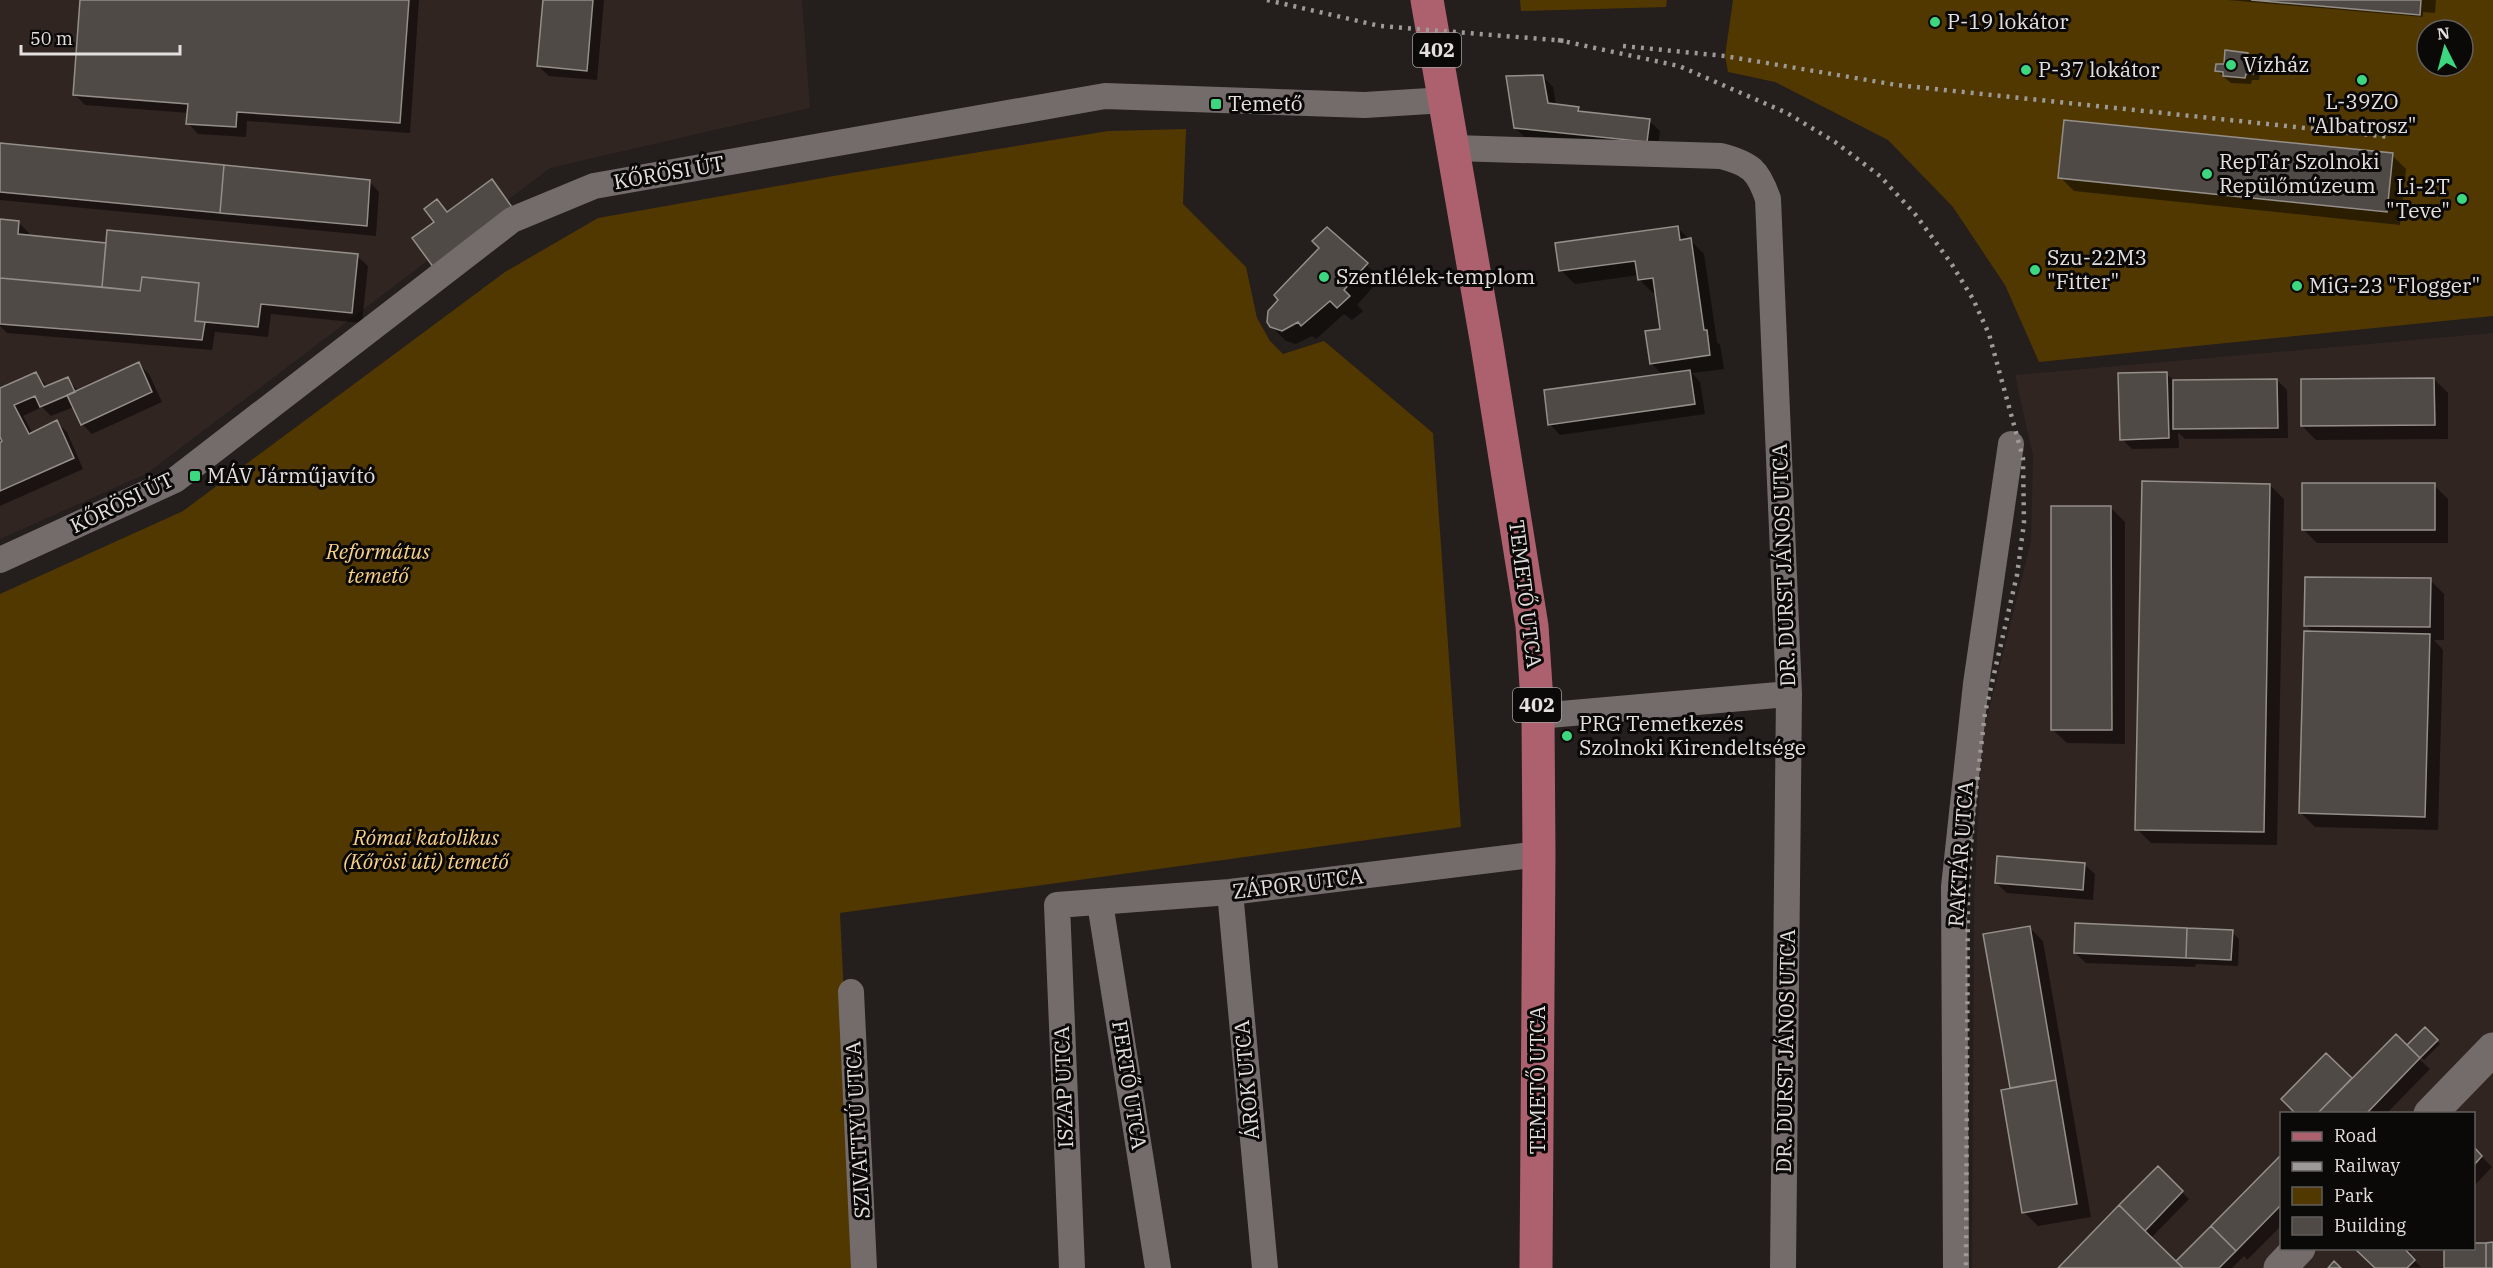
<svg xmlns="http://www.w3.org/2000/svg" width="2493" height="1268" viewBox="0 0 2493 1268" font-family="'IBM Plex Serif',serif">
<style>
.built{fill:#312522;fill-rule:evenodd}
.green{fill:#513800;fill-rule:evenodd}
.shadow{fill:#0007;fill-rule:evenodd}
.building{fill:#4f4a46;stroke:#958f8a;stroke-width:1.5}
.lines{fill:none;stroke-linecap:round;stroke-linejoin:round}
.street{stroke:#746c6a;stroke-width:26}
.secondary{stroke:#746c6a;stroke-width:33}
.primary{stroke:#ad606d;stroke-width:33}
.rail{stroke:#9e9a98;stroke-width:4.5;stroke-dasharray:3 6;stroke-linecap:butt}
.poi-dot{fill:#3cd77e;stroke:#0b0808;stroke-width:2}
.labels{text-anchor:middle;stroke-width:6;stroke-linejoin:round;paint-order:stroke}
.shield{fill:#0b0808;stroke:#a39f9e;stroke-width:1.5}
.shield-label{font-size:20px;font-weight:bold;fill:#e4e0df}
.poi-label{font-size:21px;fill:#e4e0df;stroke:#0b0808;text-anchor:start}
.street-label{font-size:21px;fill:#e4e0df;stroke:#0b0808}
.park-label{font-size:21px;font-style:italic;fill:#f9d186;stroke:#0b0808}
</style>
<rect width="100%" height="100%" fill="#241e1c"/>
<!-- built -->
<path class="built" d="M0 0H802L810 108 550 168 146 474 0 539Z
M2493 333V1268H1972L1974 900 1982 738 2031 541 2033 456 2015 375ZM2282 1114H2474V1248H2282Z"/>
<!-- green -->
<path class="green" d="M1520 0H1667L1666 7 1521 11Z
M1733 0H2493V316L2039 362 2005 285 1953 207 1888 140 1775 82 1728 72 1725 56ZM2427 30H2463V66H2427Z
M1186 129 1183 204 1246 267 1257 318 1270 341 1283 354 1324 341 1433 433 1461 827 840 913 857 1268H0V594L183 511 505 272 598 218 845 174 1108 131Z"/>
<!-- shadow -->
<path class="shadow" d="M82 0H419L410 133 247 121 246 137 198 134 188 123 189 113 85 105 75 95Z
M544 0H604L597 80 549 76 538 66Z
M2228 0H2436L2435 13 2423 12V17Z
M2247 54 2254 61 2253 68 2260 75 2259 80H2252L2251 84 2231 83 2217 71Z
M1543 77 1553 87 1556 106 1578 108 1583 113 1649 121 1660 131 1657 152 1526 138 1515 128Z
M0 145 369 181 379 192 376 236 0 200Z
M2392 155 2406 169 2400 225 2074 191 2060 177Z
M492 181 523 221 436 223 437 201 448 213Z
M0 221 18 222 29 233 28 237 107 244 357 256 368 266 362 323 271 314 268 337 215 332 212 350 7 333 0 326Z
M1677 227 1704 254 1717 342 1720 345 1724 369 1692 373 1700 382 1705 414 1560 435 1550 424 1663 375 1651 363 1661 330 1656 293H1653L1639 279V275L1575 284 1561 270Z
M1327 230 1381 278 1357 305 1363 311 1352 320 1344 314 1316 339 1312 336 1296 344 1286 341 1271 326 1321 248ZM1304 317 1305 320 1281 333V330Z
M139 364 149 374 162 402 92 434 82 424 74 407 51 416 42 407 23 416 33 434 56 422 67 432 83 469 0 506V444L5 442 0 435V389L36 374 48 387 68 379 79 392Z
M2166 373 2174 381 2277 380 2287 390 2288 438 2185 439 2178 432 2179 448 2132 449 2122 439Z
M2434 379 2448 393V439L2316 440 2302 426Z
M2270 485 2284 499 2277 845 2151 843 2137 829Z
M2434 485 2448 499V543H2317L2303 529Z
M2111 508 2125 522V744L2067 743 2053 730Z
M2430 580 2444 594V640H2434L2443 650 2438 830 2315 827 2301 813 2313 632 2305 625Z
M2084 864 2095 874 2093 900 2007 893 1996 883Z
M2029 927 2043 941 2091 1217 2038 1226 2024 1212 2011 1090 1985 935Z
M2232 932 2239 939 2238 966 2196 964 2195 967 2086 963 2075 953Z
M2425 1029 2440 1044 2424 1060 2419 1055 2417 1057 2430 1069 2386 1114H2298L2326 1055 2352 1080 2407 1047Z
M2474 1149 2492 1167 2474 1186Z
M2281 1157 2282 1225 2247 1260 2244 1256 2232 1268H2060L2158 1169 2189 1199 2151 1238 2176 1263Z
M2357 1248H2414L2408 1255 2421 1267 2377 1268Z"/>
<!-- building -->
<path class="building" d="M80 0H409L400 123 237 112 236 127 186 124 188 104 73 95Z
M543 0H593L587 71 537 66Z
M2251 0H2421L2420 15Z
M2225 50 2248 53 2246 66H2254L2253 74H2246L2245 78 2223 76V72L2215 71 2216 64H2224Z
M1543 75 1548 103 1579 107 1578 111 1650 119 1647 142 1514 128 1506 76Z
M2064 120 2393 153 2387 212 2058 178Z
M0 143 224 165 220 213 0 192Z
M224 165 370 180 367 226 220 213Z
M492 179 514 210 434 268 412 238 434 222 424 209 437 199 447 212Z
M0 219 19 221 18 234 106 243 102 287 0 278Z
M1678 226 1680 240 1691 238 1704 330H1707L1710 355 1650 364 1645 331 1660 329 1653 278 1638 280 1635 261 1559 271 1555 243Z
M1327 227 1368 263 1344 290 1350 296 1337 308 1330 301 1301 326 1298 322 1282 331 1270 327 1267 322 1268 311 1278 300 1274 295 1319 248 1312 241Z
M107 230 358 254 352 313 261 304 258 327 195 321 199 283 142 277 140 291 102 287Z
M142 277 199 283 195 321 205 322 202 340 0 324V278L140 291Z
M139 362 152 392 81 425 67 395Z
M1690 370 1695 404 1548 425 1544 390Z
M36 372 44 387 68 377 75 392 40 407 35 396 14 405 29 434 57 420 74 458 0 491V443L2 441 0 437V388Z
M2167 372 2169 438 2120 440 2118 373Z
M2434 378 2435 425 2301 426V379Z
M2277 379 2278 428 2173 429V380Z
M2142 481 2270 484 2264 832 2135 830Z
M2302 483H2435V530H2302Z
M2051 506H2111L2112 730H2051Z
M2305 577 2431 578 2430 627 2304 626Z
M2304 631 2430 634 2425 817 2299 813Z
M1997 856 2085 863 2083 890 1995 883Z
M2075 923 2187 928 2186 958 2074 953Z
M2030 926 2056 1080 2010 1088 1983 934Z
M2187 928 2233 930 2231 960 2186 958Z
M2425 1027 2438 1040 2420 1058 2407 1045Z
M2396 1034 2420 1058 2366 1114H2317Z
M2326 1053 2352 1078 2317 1114H2296L2281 1099Z
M2056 1080 2077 1204 2022 1213 2001 1090Z
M2474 1147 2482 1156 2474 1165Z
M2281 1155 2282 1204 2236 1251 2211 1226Z
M2158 1166 2183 1191 2145 1231 2119 1205Z
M2119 1205 2145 1231 2183 1268H2058Z
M2211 1226 2236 1251 2219 1268H2183L2176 1261Z
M2493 1242V1268H2486V1243Z
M2474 1243H2486V1268H2444V1248H2474Z
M2354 1248H2404L2415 1260 2407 1268H2375Z
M2334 1261 2341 1268H2328Z"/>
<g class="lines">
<!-- street -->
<path class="street" d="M1454 148 1721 156C1751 164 1758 170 1768 199L1789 694 1783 1268
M0 560 175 480 512 220 594 186 1105 96 1365 105 1445 100
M1538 716 1789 694
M1230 892 1265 1268
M1100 903 1158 1268
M851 992 864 1268
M1072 1268 1057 905 1230 892 1539 854
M1956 1268 1954 887 1976 684 2011 444"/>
<!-- secondary -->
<path class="secondary" d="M2430 1114 2493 1049
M2280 1268 2299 1248"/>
<!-- primary -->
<path class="primary" d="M1427 0 1487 345 1532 626 1538 716 1539 854 1536 1268"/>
<!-- rail -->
<path class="rail" d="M1267 0 1380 26 1567 41
M1558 40 1679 66 1787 113 1835 142 1880 176 1915 214 1951 263 1973 299 1989 334 2023 458 2024 523 2017 575 1985 713 1973 817 1968 890 1966 1268
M1623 46 1725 56 1897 85 2391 137"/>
</g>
<!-- markers -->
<g class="poi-dot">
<circle cx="1935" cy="22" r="6"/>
<circle cx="2231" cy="65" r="6"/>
<circle cx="2026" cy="70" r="6"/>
<circle cx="2362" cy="80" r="6"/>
<rect x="1210" y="98" width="12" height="12" rx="3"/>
<circle cx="2207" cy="174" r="6"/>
<circle cx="2462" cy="199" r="6"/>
<circle cx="2035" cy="270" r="6"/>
<circle cx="1324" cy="277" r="6"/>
<circle cx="2297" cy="286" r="6"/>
<rect x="189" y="470" width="12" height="12" rx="3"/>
<circle cx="1567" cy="736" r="6"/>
</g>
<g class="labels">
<!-- shield labels -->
<g class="shield">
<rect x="1413" y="33" width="48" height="34" rx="4.5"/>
<rect x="1513" y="688" width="48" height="34" rx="4.5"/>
</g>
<g class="shield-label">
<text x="1437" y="57">402</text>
<text x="1537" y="712">402</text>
</g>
<!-- poi labels -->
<g class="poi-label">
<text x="1947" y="29">P-19 lokátor</text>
<text x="2243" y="72">Vízház</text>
<text x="2038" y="77">P-37 lokátor</text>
<text x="2362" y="109" text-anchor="middle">L-39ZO<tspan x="2362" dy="24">"Albatrosz"</tspan></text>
<text x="1228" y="111">Temető</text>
<text x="2219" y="169">RepTár Szolnoki<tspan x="2219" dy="24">Repülőmúzeum</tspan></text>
<text x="2450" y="194" text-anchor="end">Li-2T<tspan x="2450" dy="24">"Teve"</tspan></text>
<text x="2047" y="265">Szu-22M3<tspan x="2047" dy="24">"Fitter"</tspan></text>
<text x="1336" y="284">Szentlélek-templom</text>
<text x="2309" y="293">MiG-23 "Flogger"</text>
<text x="207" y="483">MÁV Járműjavító</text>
<text x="1579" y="731">PRG Temetkezés<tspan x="1579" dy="24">Szolnoki Kirendeltsége</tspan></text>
</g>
<!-- street labels -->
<g class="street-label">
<text transform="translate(669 173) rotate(-10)" y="7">KŐRÖSI ÚT</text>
<text transform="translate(122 503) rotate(-26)" y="7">KŐRÖSI ÚT</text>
<text transform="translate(1784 565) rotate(-92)" y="7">DR. DURST JÁNOS UTCA</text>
<text transform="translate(1525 594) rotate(83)" y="7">TEMETŐ UTCA</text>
<text transform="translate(1961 854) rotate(-86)" y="7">RAKTÁR UTCA</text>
<text transform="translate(1298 884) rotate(-7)" y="7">ZÁPOR UTCA</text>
<text transform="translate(1786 1051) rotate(-89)" y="7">DR. DURST JÁNOS UTCA</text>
<text transform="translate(1247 1080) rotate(-95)" y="7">ÁROK UTCA</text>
<text transform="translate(1538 1080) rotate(-90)" y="7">TEMETŐ UTCA</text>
<text transform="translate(1129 1085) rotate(81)" y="7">FERTŐ UTCA</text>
<text transform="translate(1064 1087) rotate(-92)" y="7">ISZAP UTCA</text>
<text transform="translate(858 1130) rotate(-93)" y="7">SZIVATTYÚ UTCA</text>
</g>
<!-- park labels -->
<g class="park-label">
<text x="378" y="559">Református<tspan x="378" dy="24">temető</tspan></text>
<text x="426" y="845">Római katolikus<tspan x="426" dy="24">(Kőrösi úti) temető</tspan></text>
</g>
</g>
<!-- legend -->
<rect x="2280" y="1112" width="195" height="138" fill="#0b0808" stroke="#625e5e" stroke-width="1.5"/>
<rect x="2292" y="1132" width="30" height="9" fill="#ad606d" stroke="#625e5e" stroke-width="1.5"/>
<text x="2334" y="1142" font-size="18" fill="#e4e0df">Road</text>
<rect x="2292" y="1162" width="30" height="9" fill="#9e9a98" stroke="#625e5e" stroke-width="1.5"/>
<text x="2334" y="1172" font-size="18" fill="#e4e0df">Railway</text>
<rect x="2292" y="1187" width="30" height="18" fill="#513800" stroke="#625e5e" stroke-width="1.5"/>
<text x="2334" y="1202" font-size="18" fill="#e4e0df">Park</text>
<rect x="2292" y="1217" width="30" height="18" fill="#4f4a46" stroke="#625e5e" stroke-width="1.5"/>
<text x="2334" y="1232" font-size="18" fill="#e4e0df">Building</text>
<!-- north arrow -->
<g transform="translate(2445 48) rotate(354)"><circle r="28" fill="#0b0808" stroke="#625e5e" stroke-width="1.5"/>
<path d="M0-4.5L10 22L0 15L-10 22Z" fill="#3cd77e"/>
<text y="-9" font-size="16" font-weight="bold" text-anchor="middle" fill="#e4e0df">N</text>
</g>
<!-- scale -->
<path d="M21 45v9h159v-9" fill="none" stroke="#e4e0df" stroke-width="3"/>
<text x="30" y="45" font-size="18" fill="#e4e0df" stroke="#0b0808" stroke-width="4.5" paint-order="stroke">50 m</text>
</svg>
